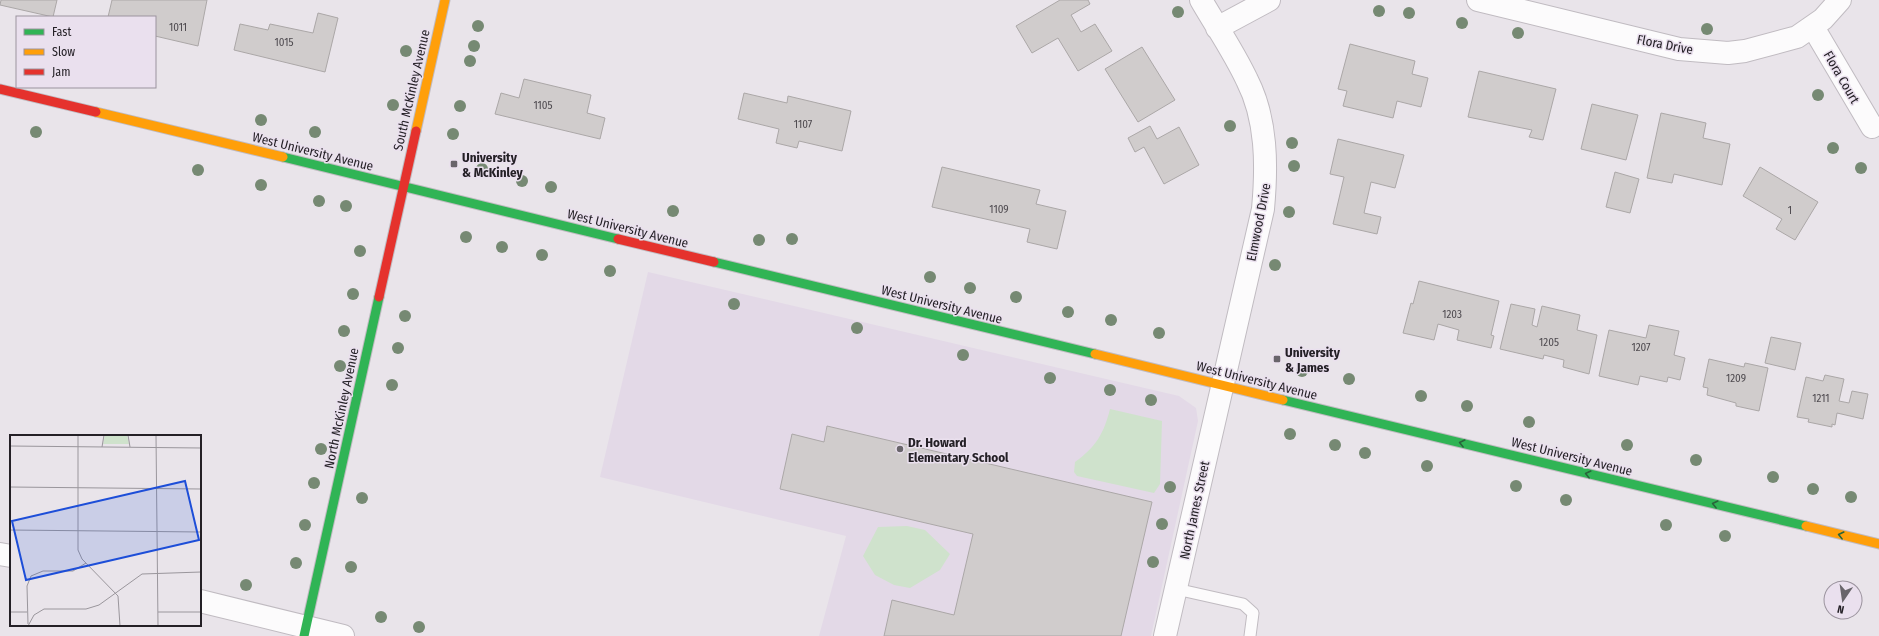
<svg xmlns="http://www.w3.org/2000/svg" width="1879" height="636" viewBox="0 0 1879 636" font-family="'Fira Sans Condensed',sans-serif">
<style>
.built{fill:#e3d9e7}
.green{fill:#cfe2cc}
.building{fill:#d0cccc;stroke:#aba7a7}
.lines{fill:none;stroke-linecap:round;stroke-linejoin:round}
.lane-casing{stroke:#c0bbc1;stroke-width:13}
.street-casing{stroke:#c0bbc1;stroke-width:24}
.fast-casing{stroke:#c0bbc1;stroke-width:11}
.slow-casing{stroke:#c0bbc1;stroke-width:11}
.jam-casing{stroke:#c0bbc1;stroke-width:11}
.lane{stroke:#fcfbfc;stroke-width:11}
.street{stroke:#fcfbfc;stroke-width:22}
.fast{stroke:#30b455;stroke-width:9}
.slow{stroke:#ff9f0a;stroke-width:9}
.jam{stroke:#e5322d;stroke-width:9}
.tree{fill:#768973}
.oneway{stroke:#29633b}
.poi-dot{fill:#69656b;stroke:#eae0ee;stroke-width:1.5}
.labels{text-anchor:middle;stroke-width:3;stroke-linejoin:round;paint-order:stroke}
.number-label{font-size:11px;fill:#4f4b50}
.street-label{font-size:13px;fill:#242026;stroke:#eae0ee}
.poi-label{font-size:13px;font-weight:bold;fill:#242026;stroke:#eae0ee;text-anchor:start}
.inset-road{fill:none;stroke:#9a969c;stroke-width:1}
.view{fill:#1d4ed8;fill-opacity:0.15;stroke:#1d4ed8;stroke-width:2}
.inset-edge{fill:none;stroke:#242026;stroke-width:2}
</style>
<rect width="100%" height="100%" fill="#e9e4ea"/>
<!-- built -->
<path class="built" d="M648 272 1179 396 1196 408 1198 421 1151 636H819L846 536 600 477Z"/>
<!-- green -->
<path class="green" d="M1110 409 1162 421 1160 484 1154 493 1077 476 1074 472 1075 462C1096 447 1104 433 1110 409Z
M907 526 925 530 950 554 940 570 910 588 894 585 875 575 863 556 878 527Z"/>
<!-- building -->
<path class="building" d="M1 0H57L53 17 0 5Z
M112 0H207L198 46 155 36V17H108Z
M1060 0H1088L1090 4 1071 15 1081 32 1095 24 1112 51 1078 71 1058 38 1032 53 1016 26Z
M318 13 338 18 325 72 234 50 240 24 268 30 270 24 313 33Z
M1350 44 1415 61 1412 74 1428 78 1421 107 1397 101 1393 118 1343 106 1347 91 1338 89Z
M1142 47 1175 100 1138 122 1105 69Z
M1479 71 1556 89 1543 140 1529 137 1532 130 1468 117Z
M524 79 591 95 587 113 605 118 600 139 495 114 501 93 519 98Z
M744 93 787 103 788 96 851 111 842 151 799 141 797 148 776 143 779 129 738 119Z
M1592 104 1638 115 1626 160 1581 149Z
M1661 113 1706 123 1703 138 1730 144 1722 185 1674 174 1672 183 1647 178Z
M1150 126 1157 139 1179 127 1199 165 1164 184 1144 147 1135 152 1128 138Z
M1338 139 1404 155 1395 188 1371 182 1364 213 1381 217 1377 234 1333 224 1344 177 1330 174Z
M942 167 1040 190 1036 204 1066 211 1057 249 1027 242 1030 229 932 207Z
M1760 167 1818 202 1795 240 1776 229 1782 219 1743 196Z
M1615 172 1639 179 1630 213 1606 207Z
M1419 281 1499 301 1491 335 1494 336 1491 348 1457 340 1459 330 1438 324 1434 340 1403 333 1411 303 1413 304Z
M1511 304 1535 309 1532 325 1537 327 1542 306 1580 315 1577 330 1597 335 1589 374 1563 367 1564 360 1544 355 1543 359 1500 349Z
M1649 325 1679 331 1674 355 1685 358 1680 380 1668 377 1667 382 1640 376 1638 385 1599 376 1609 330 1646 338Z
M1771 337 1801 343 1795 370 1765 363Z
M1709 359 1744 367 1745 363 1768 368 1759 411 1736 406V403L1707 395 1708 388 1703 387Z
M1825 375 1844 379 1839 401 1849 403 1852 391 1868 394 1863 419 1837 413 1835 425 1832 424V427L1808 422 1809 419 1797 417 1806 377 1823 381Z
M827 426 1152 502 1121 636H884L892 600 954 615 973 534 780 489 792 434 824 442Z"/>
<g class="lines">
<defs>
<path id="lane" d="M1176 589 1243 604 1253 613 1250 636"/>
<path id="street" d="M1478 0 1679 49 1728 53 1745 51 1797 37 1823 19 1840 0
M1813 27 1872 127
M1217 28 1269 0
M0 554 11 556
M200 601 343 636
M1165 636 1263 209C1267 166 1267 119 1247 80 1234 52 1216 26 1201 0"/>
<path id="fast" d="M283 157 618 239
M714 262 1095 354
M1283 400 1806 526
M304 636 379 297"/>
<path id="slow" d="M96 112 283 157
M416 131 445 0
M1095 354 1283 400
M1806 526 1879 544"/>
<path id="jam" d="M0 89 96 112
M618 239 714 262
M379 297 416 131"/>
</defs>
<!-- lane casing -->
<use href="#lane" class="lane-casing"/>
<!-- street casing -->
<use href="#street" class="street-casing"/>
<!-- fast casing -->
<use href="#fast" class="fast-casing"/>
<!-- slow casing -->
<use href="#slow" class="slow-casing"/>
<!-- jam casing -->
<use href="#jam" class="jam-casing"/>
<!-- lane -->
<use href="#lane" class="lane"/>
<!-- street -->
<use href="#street" class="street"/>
<!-- fast -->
<use href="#fast" class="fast"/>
<!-- slow -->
<use href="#slow" class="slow"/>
<!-- jam -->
<use href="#jam" class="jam"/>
</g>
<!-- trees -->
<g class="tree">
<circle cx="1379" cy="11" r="6"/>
<circle cx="1178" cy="12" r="6"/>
<circle cx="1409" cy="13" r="6"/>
<circle cx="1462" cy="23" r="6"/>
<circle cx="478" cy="26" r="6"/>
<circle cx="1707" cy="29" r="6"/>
<circle cx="1518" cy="33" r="6"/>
<circle cx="474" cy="46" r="6"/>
<circle cx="406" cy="51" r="6"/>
<circle cx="470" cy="61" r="6"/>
<circle cx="1818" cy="95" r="6"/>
<circle cx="393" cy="105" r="6"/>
<circle cx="460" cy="106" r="6"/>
<circle cx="261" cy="120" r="6"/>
<circle cx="1230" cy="126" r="6"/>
<circle cx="36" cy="132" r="6"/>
<circle cx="315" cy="132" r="6"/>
<circle cx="453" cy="134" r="6"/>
<circle cx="1292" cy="143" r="6"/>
<circle cx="1833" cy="148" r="6"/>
<circle cx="1294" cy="166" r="6"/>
<circle cx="1861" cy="168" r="6"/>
<circle cx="482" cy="169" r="6"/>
<circle cx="198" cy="170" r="6"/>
<circle cx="522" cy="181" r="6"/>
<circle cx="261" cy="185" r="6"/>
<circle cx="551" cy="187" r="6"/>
<circle cx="319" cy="201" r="6"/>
<circle cx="346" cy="206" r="6"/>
<circle cx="673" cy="211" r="6"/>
<circle cx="1289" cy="212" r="6"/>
<circle cx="466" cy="237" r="6"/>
<circle cx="792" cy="239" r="6"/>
<circle cx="759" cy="240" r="6"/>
<circle cx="502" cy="247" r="6"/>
<circle cx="360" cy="251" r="6"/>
<circle cx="542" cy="255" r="6"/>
<circle cx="1275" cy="265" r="6"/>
<circle cx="610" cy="271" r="6"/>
<circle cx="930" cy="277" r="6"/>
<circle cx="970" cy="288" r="6"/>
<circle cx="353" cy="294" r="6"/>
<circle cx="1016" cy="297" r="6"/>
<circle cx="734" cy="304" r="6"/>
<circle cx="1068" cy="312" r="6"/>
<circle cx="405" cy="316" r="6"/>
<circle cx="1111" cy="320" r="6"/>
<circle cx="857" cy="328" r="6"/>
<circle cx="344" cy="331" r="6"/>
<circle cx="1159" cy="333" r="6"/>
<circle cx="398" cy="348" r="6"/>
<circle cx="963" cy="355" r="6"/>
<circle cx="340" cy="366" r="6"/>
<circle cx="1302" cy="371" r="6"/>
<circle cx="1050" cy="378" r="6"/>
<circle cx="1349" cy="379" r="6"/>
<circle cx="392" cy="385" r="6"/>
<circle cx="1110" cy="390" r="6"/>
<circle cx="1421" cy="396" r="6"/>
<circle cx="1151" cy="400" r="6"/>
<circle cx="1467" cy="406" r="6"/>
<circle cx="1529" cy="422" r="6"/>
<circle cx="1290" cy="434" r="6"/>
<circle cx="1335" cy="445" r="6"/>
<circle cx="1627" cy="445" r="6"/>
<circle cx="321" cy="449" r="6"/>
<circle cx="1365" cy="453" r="6"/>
<circle cx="1696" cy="460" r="6"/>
<circle cx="1427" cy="466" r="6"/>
<circle cx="1773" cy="477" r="6"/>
<circle cx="314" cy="483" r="6"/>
<circle cx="1516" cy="486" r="6"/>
<circle cx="1170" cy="487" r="6"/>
<circle cx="1813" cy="489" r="6"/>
<circle cx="1851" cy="497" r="6"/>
<circle cx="362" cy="498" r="6"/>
<circle cx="1566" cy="500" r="6"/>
<circle cx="1162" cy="524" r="6"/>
<circle cx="305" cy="525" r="6"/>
<circle cx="1666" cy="525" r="6"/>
<circle cx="1725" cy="536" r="6"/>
<circle cx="1153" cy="562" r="6"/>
<circle cx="296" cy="563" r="6"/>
<circle cx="351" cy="567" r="6"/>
<circle cx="246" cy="585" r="6"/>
<circle cx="381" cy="617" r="6"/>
<circle cx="419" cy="627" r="6"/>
</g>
<!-- one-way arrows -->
<defs><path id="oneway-chevron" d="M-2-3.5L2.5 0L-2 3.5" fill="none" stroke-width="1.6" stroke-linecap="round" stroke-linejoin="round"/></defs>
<g class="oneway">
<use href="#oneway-chevron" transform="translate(1462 443) rotate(-166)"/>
<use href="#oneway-chevron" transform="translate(1588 474) rotate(-166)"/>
<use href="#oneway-chevron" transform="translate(1715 504) rotate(-166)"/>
<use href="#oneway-chevron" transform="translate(1841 535) rotate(-166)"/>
</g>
<!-- markers -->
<g class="poi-dot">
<rect x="450" y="160" width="8" height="8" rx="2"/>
<rect x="1273" y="355" width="8" height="8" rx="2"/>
<circle cx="900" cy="449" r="4"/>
</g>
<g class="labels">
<!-- number labels -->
<g class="number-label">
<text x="178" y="31">1011</text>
<text x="284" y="46">1015</text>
<text x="543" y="109">1105</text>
<text x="803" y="128">1107</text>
<text x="999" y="213">1109</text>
<text x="1790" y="214">1</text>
<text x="1452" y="318">1203</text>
<text x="1549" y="346">1205</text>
<text x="1641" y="351">1207</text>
<text x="1736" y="382">1209</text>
<text x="1821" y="402">1211</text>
</g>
<!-- street labels -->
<g class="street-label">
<text transform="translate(1665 44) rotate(11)" y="5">Flora Drive</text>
<text transform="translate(1842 77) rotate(60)" y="5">Flora Court</text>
<text transform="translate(411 90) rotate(-77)" y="5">South McKinley Avenue</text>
<text transform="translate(313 151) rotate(14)" y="5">West University Avenue</text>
<text transform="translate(1258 222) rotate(-79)" y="5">Elmwood Drive</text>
<text transform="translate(628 228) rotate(14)" y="5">West University Avenue</text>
<text transform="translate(942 304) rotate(14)" y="5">West University Avenue</text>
<text transform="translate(1257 380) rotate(14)" y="5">West University Avenue</text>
<text transform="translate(341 408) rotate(-78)" y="5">North McKinley Avenue</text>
<text transform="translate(1572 456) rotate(14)" y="5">West University Avenue</text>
<text transform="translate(1194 510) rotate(-78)" y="5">North James Street</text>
</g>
<!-- poi labels -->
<g class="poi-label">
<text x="462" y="162">University<tspan x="462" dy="15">&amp; McKinley</tspan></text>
<text x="1285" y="357">University<tspan x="1285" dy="15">&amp; James</tspan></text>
<text x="908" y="447">Dr. Howard<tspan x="908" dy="15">Elementary School</tspan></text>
</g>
</g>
<!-- overview -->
<g transform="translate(10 435)">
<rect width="191" height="191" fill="#e9e4ea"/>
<path d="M95 0H117L119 9H93Z" fill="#cfe2cc"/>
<path class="inset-road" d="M68 0V115L72 124 108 161 110 191M118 0 120 12M146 0 148 191M0 11 191 13M92 12 94 0M0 52 191 54M0 95 191 97M0 177H17M148 177H191M18 189 17 151 21 141 33 136H63L76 128M18 191 24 180 34 174H76L89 170 132 139 191 137"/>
<path class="view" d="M175 46 189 105 16 145 2 86Z"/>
<rect width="191" height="191" class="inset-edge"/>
</g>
<!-- legend -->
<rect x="16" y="16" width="140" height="72" fill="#eae0ee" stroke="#9b939e"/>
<rect x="24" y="29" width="20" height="6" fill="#30b455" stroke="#9b939e"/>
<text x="52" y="36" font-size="12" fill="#242026">Fast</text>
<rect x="24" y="49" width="20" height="6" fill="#ff9f0a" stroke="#9b939e"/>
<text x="52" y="56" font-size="12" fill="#242026">Slow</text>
<rect x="24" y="69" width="20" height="6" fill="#e5322d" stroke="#9b939e"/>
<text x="52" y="76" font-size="12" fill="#242026">Jam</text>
<!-- north arrow -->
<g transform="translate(1843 600) rotate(193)"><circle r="19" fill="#eae0ee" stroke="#9b939e"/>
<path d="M0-3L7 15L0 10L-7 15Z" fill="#69656b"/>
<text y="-6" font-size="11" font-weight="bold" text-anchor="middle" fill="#242026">N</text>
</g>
</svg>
